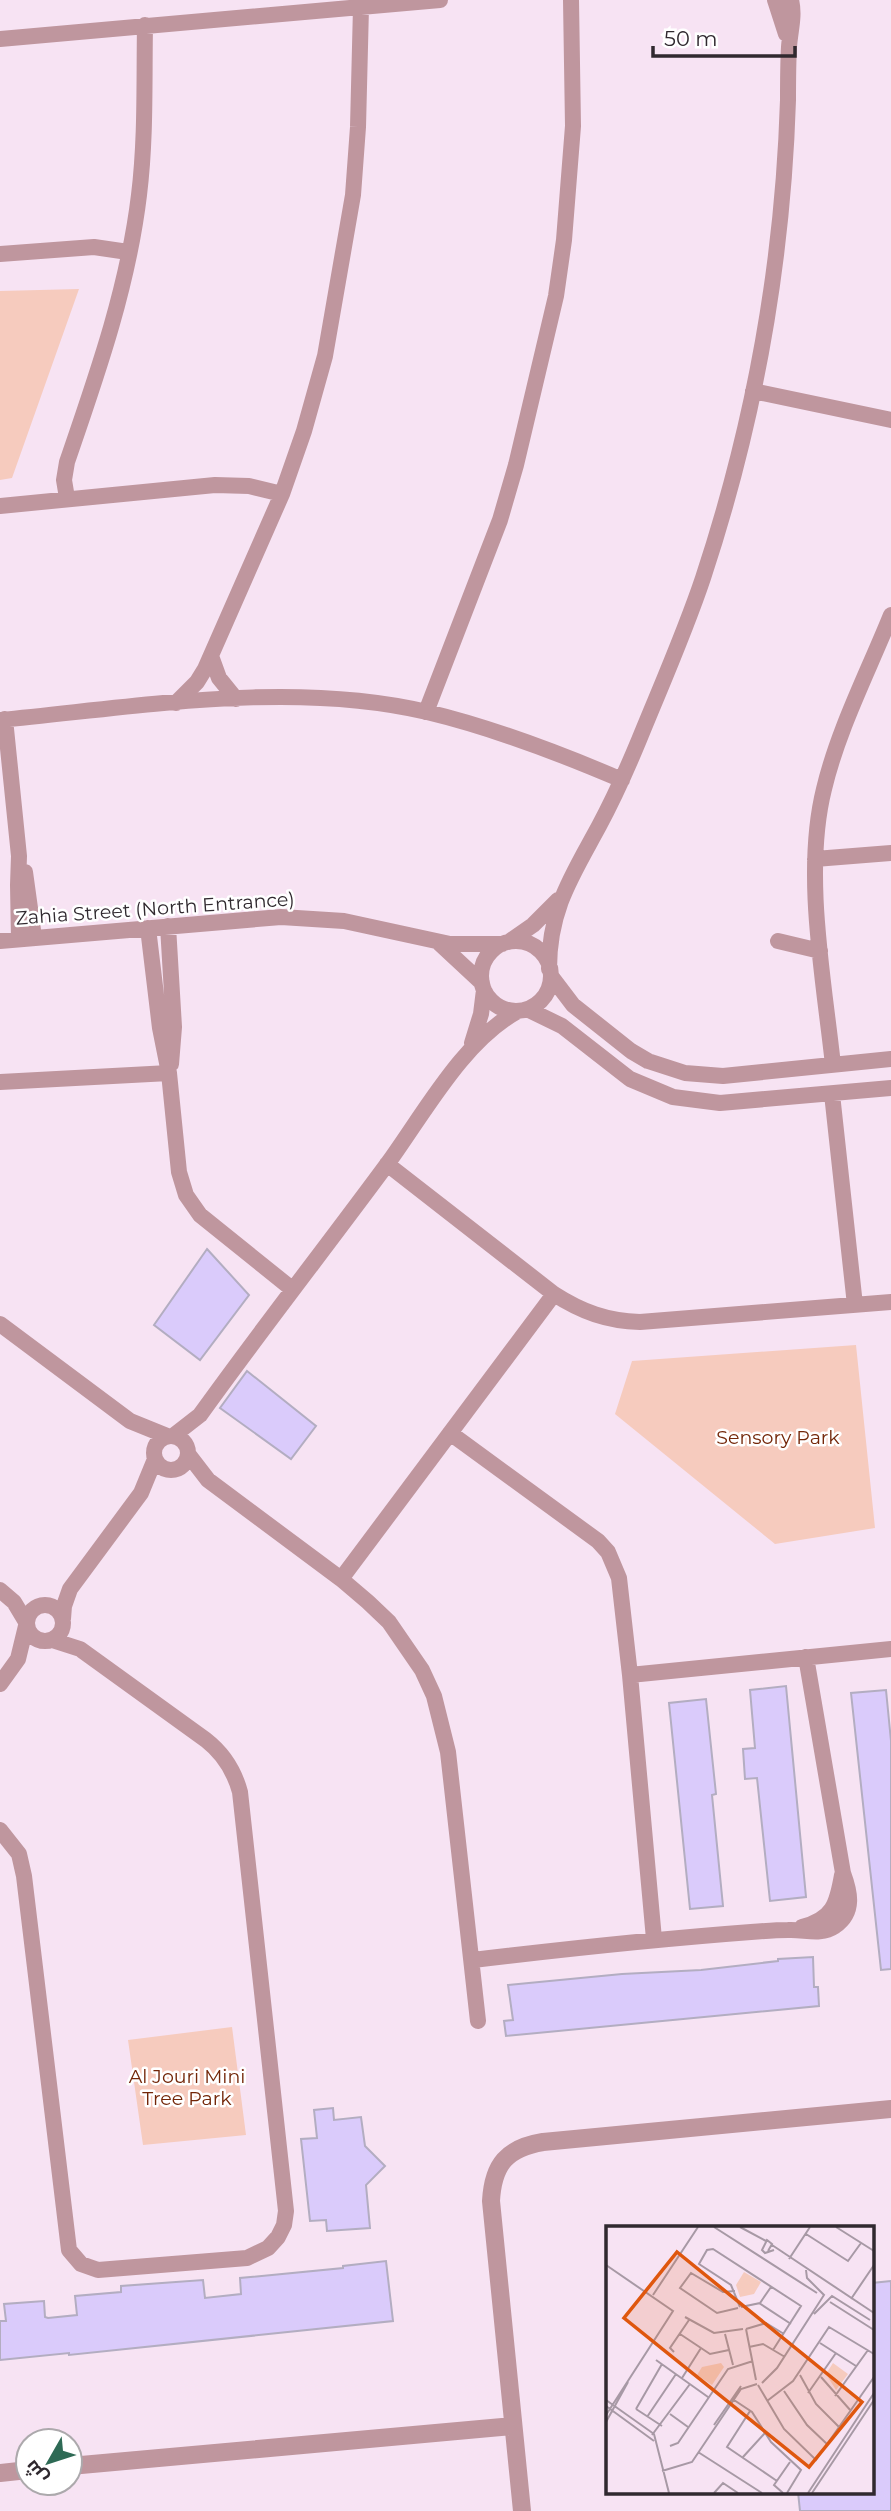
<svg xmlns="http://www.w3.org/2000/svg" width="891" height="2511" viewBox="0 0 891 2511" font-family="Montserrat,Cairo,sans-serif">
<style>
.green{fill:#f6cbbe}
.building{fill:#dacbfb;stroke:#b3adc1;stroke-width:2}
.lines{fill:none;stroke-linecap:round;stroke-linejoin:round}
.minor{stroke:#bf969e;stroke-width:16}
.tertiary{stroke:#bf969e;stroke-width:18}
.labels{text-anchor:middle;stroke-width:5;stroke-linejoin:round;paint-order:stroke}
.street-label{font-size:19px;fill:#30292f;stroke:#fff}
.park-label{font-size:19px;fill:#732608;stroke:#fff}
.inset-road{fill:none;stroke:#a799a5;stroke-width:2}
.view{fill:#df570e;fill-opacity:0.15;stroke:#df570e;stroke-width:3.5}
.inset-edge{fill:none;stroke:#30292f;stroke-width:3.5}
</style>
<rect width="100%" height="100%" fill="#f7e3f3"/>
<!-- green -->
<path class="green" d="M79 289 12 478 0 480V291Z
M856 1345 875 1528 775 1544 615 1414 632 1361Z
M232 2027 246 2135 143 2145 128 2040Z"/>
<!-- building -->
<path class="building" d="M207 1249 249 1295 200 1360 154 1325Z
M247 1371 316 1426 291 1459 220 1408Z
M786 1686 806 1897 770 1901 757 1778 745 1779 743 1749 755 1748 750 1690Z
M886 1690 891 1741V1969L881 1970 851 1693Z
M706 1699 716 1794 712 1795 723 1906 690 1909 669 1703Z
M813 1957 814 1987H818L819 2006 506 2036 504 2021 513 2020 508 1985 622 1974 701 1970 778 1961V1959Z
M333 2108 334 2120 361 2117 365 2146 385 2166 366 2185 370 2228 327 2231 326 2220 310 2221 301 2139 317 2138 314 2110Z
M386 2261 393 2321 69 2355V2353L0 2360V2321H6L4 2304 44 2301 45 2317 48 2318 77 2315 75 2296 121 2292V2286L203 2280 205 2298 241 2294 240 2278 343 2268V2266Z
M891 2281V2511H800L798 2492H872V2283Z"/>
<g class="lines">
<!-- minor -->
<path class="minor" d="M775 0 786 34
M0 39 440 0
M0 254 94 247 128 252
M753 391 891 420
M67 498 64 480 67 462C97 375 128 287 139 195 146 138 144 82 145 25
M0 506 215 485 249 486 282 494
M211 656 219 678 236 699
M176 703 197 682 205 669 282 494 304 431 325 356 353 195 358 127 361 7
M426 712 500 520 516 465 556 296 564 240 573 126 571 0
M5 719 19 856 18 885 19 939
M0 720C138 707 291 680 427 712 494 728 559 753 622 780
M815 859 891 853
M25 872 34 937
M168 926 174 1027 171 1064
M148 928 160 1028 169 1073 179 1172 186 1195 200 1215 292 1289
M0 941 281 917 344 921 450 944H502
M510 941 533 925 558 900
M778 941 820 951
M481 976a35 35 0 1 1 70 0a35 35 0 1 1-70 0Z
M439 943 482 983
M549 969C549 909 572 876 599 826 614 798 627 769 639 740 661 686 685 632 703 578 754 424 783 261 788 100 788 82 788 65 789 47 790 31 795 16 791 0
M551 976 573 1005 631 1051 648 1061 685 1073 723 1076 891 1059
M527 1009 562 1026 630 1079 673 1097 720 1103 891 1088
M472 1043 481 1014 484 990
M833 1065C824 980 803 873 824 789 838 730 868 672 891 615
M0 1082 169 1073
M832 1094 855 1305
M387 1164 554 1294C582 1312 607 1321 640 1322L891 1302
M0 1324 130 1421 167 1436
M450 1433 598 1541 608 1552 619 1578 630 1675 654 1939
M154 1453a17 17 0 1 1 34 0a17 17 0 1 1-34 0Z
M173 1436 200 1415C261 1330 326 1247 388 1163 425 1112 463 1041 518 1011
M188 1454 208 1480 341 1579 368 1602 389 1622 422 1670 434 1696 448 1752 478 2021
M341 1579 554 1294
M0 1590 14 1602 26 1622
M27 1623a18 18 0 1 1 36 0a18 18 0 1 1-36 0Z
M63 1619 64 1606 70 1589 141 1493 155 1459
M630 1675 891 1649
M0 1684 18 1659 26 1626
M0 1830 19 1854 24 1876 69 2250 81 2264 98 2270 247 2258 268 2248 278 2237 284 2225 286 2211 240 1792C234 1770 224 1754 206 1740L80 1649 52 1640
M802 1927C833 1919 837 1904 842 1875
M473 1960C565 1949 658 1939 751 1932 763 1931 776 1930 788 1930 805 1929 820 1936 835 1926 855 1912 850 1892 843 1873L806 1657"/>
<!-- tertiary -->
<path class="tertiary" d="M70 2466 513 2426
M0 2473 28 2470
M522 2511 491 2201C493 2164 507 2148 543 2142L891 2109"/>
</g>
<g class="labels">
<!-- street labels -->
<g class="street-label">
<text transform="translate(155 908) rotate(-4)" y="7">Zahia Street (North Entrance)</text>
</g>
<!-- park labels -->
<g class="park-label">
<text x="778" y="1444">Sensory Park</text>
<text x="187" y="2083">Al Jouri Mini<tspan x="187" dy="22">Tree Park</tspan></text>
</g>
</g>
<!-- overview -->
<g transform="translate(606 2226)">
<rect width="268" height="268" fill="#f7e3f3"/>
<path d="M138 46 155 56 148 68 134 71 130 59ZM115 137 118 141 106 159 91 149 96 141ZM227 137 242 148 230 164 220 148Z" fill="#f6cbbe"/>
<path class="inset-road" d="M108 1 211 67M134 1 160 15M230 1 268 25M200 8 242 35 255 17M166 19 268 87M162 25 166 18 161 14 156 24 159 27 168 24M183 33 204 1M0 39 67 85 0 189M129 65 117 66 85 47 74 62 111 87 132 82M47 69 92 1M245 73 268 39M224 76 268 104M153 77 185 98M134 81 125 59 93 38 101 24 107 23 195 80 167 124M135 81 154 77 165 61M208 88 226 70 264 94M79 91 108 107 137 103M140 103 150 154M140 103 160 97 178 108M74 108 104 128 123 124M119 108 127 139M214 117 250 140M143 121 157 118 179 131M68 126 64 122 83 94M50 134 102 171M194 149 210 178 234 202M215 151 245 185M76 152 95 122M156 157 171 142 218 69 201 52 200 44M152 159 178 203 210 234 268 151M178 165 201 199 222 219M202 167 230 127M229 170 262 124M0 174 48 208 63 267M128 174 146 186 165 216 195 244 181 267M161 175 187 155 223 101 268 128M0 180 48 215M30 183 56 138M30 183 56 200M144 185 121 221 171 255M64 188 82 201M41 191 70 148M0 196 22 156M108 199 135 160M46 209 84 158M64 220 72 217 122 143 147 135M92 226 156 267M137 231 159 207M56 245 86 236 135 163 151 158M108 267 117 257 132 267M177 267 168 259 184 236M202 267 268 167M206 267 268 174"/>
<path class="view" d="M71 26 256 176 203 241 18 92Z"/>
<rect width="268" height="268" class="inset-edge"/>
</g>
<!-- north arrow -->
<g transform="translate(49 2462) rotate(231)"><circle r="33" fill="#ffffff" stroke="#aca9ac" stroke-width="2"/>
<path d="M0-5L12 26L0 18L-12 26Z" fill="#2e6a55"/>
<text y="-10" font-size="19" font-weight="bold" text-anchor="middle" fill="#30292f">ش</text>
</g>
<!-- scale -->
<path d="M653 46v10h142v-10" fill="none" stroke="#30292f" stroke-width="3.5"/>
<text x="664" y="46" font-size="21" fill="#30292f" stroke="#ffffff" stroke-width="5" paint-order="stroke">50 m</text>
</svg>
